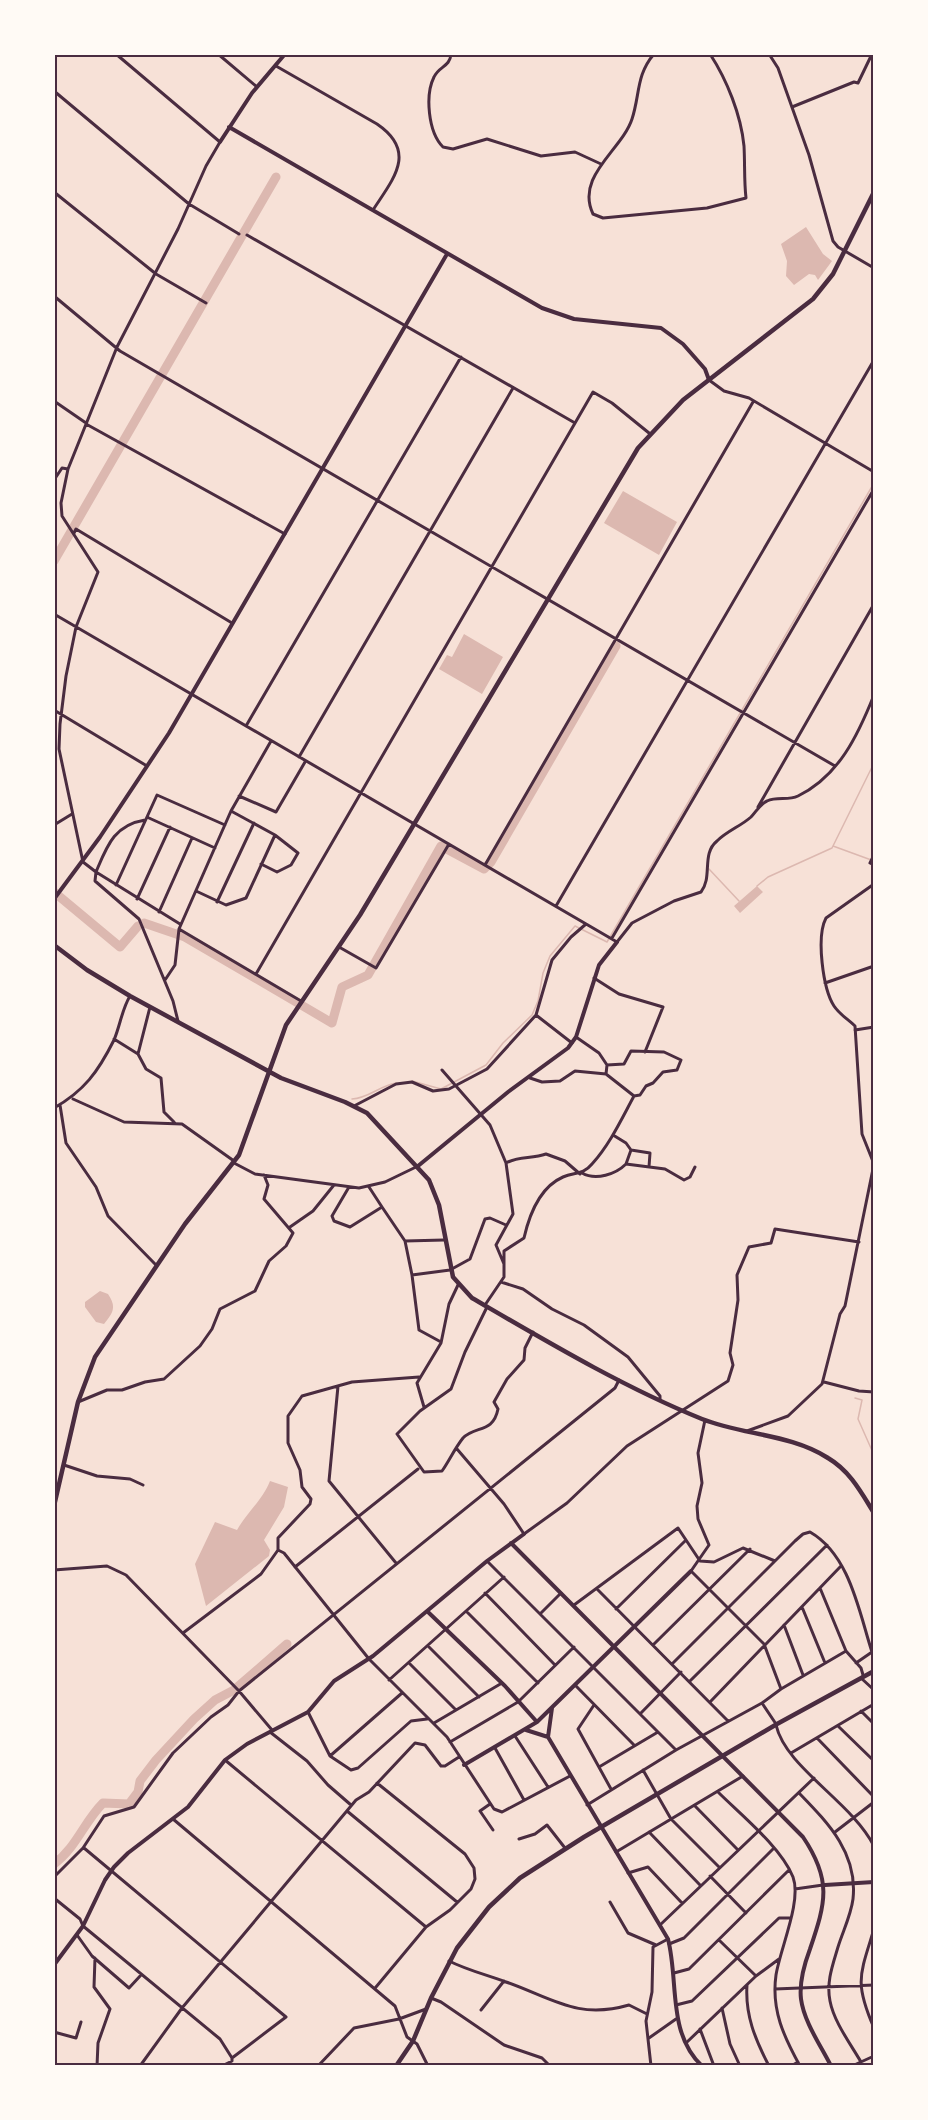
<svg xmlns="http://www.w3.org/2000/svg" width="928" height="2120" viewBox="0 0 928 2120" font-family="'Nunito Sans',sans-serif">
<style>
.water{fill:#dcb8b0}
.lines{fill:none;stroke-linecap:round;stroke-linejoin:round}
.stream{stroke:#dcb8b0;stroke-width:1.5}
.river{stroke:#dcb8b0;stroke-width:9}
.minor{stroke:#4a2c40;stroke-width:3}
.tertiary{stroke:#4a2c40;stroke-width:4}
.secondary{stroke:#4a2c40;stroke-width:4.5}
.neatline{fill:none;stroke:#4a2c40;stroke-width:2}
</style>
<rect width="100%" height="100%" fill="#f7e1d7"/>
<!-- water -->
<path class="water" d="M806 227 823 254 832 261 818 280 815 275 809 274 794 285 786 276 787 261 781 244Z
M623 491 677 522 659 555 604 523Z
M464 634 503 657 482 694 439 669 447 655 452 657Z
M757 886 763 892 740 913 734 906Z
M100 1291 108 1294C117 1307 113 1313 104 1324L96 1322 85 1307V1302Z
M270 1481 288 1487 284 1507 264 1540 270 1550 269 1556 206 1606 195 1564 215 1522 237 1530C247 1512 262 1501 270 1481Z"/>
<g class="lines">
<!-- stream -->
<path class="stream" d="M833 846 874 861
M709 869 739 901
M757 886 768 877 832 848 874 763
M412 1081 441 1089 486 1065 503 1043 532 1015 538 1001 543 973 550 956 575 926 607 942 874 483
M352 1099C369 1098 379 1086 396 1083
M855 1398 862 1400 858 1419 874 1455"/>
<!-- river -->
<path class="river" d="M54 561 276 177
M54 892 120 947 138 926
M144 923 185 937 332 1023 342 987 368 975 441 846 484 869 491 862 616 646
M54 1864C76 1848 84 1822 103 1803L129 1804 138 1792 140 1781 156 1760 194 1719 215 1700 234 1690 287 1644"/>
<!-- minor -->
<path class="minor" d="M116 54 220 142 206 166 178 229 117 347 68 469 61 503 62 516 98 572 76 627 66 676 60 724 59 749 83 862 96 872 95 881 139 919 173 1001 178 1021
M218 54 257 87
M451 54C450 67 439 66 434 77 425 95 428 132 443 147L453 149 487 139 541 156 575 152 601 164
M654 54C636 75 640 95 632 119 622 150 575 176 593 214L603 218 707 208 746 198C744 181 745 164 744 146 741 115 727 80 710 54
M769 54 778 68 809 155 833 241 838 247 874 268
M276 66 377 124C418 152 393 179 373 210
M54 91 189 204 239 234
M792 107 854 82 858 83 872 54
M54 192 156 274 206 303
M247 235 575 423
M54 296 120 351 835 766
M709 380 724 391 749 398 874 472
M54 401 86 423
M86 424 285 534
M54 480 62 468 68 469
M74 533 76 529 232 623
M54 614 617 942 632 923 674 901 701 892C713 877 701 854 717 841 727 831 741 826 751 817 756 812 760 804 767 801 777 796 788 801 798 796 839 776 858 735 874 695
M54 710 147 766
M246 726 461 357
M271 741 231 811 179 929 301 1001
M299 757 513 388
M239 796 276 812 305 762
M758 807 874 604
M149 818 215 848
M145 820C114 825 107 846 96 872L180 924
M54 825 72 814
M874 855 870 863 874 865
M261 864 277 872 291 865 298 853 275 835
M485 865 753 402
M116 885 157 795 225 825
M196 891 226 905 246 898 275 835 231 811
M137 899 170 827
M217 902 254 823
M556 906 874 360
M159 912 192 838
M612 938 874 489
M339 947 376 968 449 844
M256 974 593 392 612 403 649 433
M594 978 619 994 663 1007 645 1052
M165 980 175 965 179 929
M825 983 874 966
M855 1030 874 1027
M114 1039 138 1054 146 1069 161 1078 164 1112 174 1122
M572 1043 536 1015 552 960 571 937 586 924
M138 1054 150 1007
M607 1065 624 1064 631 1051 664 1052 681 1060 677 1070 663 1072 653 1083 646 1086 640 1095 634 1096
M442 1070 490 1125 506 1163 513 1214 496 1245 504 1264
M530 1078 542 1082 560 1081 575 1071 606 1074
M73 1099 124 1122 182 1124 234 1161
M60 1105 66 1143 96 1187 108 1216 156 1265
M354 1106 396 1084 412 1082 433 1091 449 1089 487 1069 536 1015
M54 1108C84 1091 98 1072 114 1040 120 1026 122 1009 130 996
M613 1135 626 1143 631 1150
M234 1163 255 1174 359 1188 385 1182 416 1167
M506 1163C518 1156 532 1159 546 1154L565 1161 580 1174
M626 1164 631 1150 650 1153 649 1167
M582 1173C596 1181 616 1174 626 1164L665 1169 684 1180 690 1177 695 1167
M349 1187 332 1216 334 1221 350 1227 382 1207 369 1187
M382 1207 405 1241 444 1240
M290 1227 313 1211 334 1185
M405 1241 412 1275 450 1270 470 1259 485 1219 490 1218 506 1225
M412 1275 419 1330 441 1342
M501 1282 523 1289 552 1309 584 1325 628 1357 660 1396V1400
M485 1305 504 1277V1251L524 1238C529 1216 540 1187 563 1177 575 1172 583 1175 592 1164 610 1144 621 1120 634 1096L606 1074 607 1065 599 1053 576 1037
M487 1307 465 1352 451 1389 420 1411 397 1434 424 1472 442 1471C449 1461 455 1448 463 1438 475 1425 493 1434 498 1409L494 1402 507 1379 524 1360 525 1348 533 1332
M824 1382 859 1391 874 1392
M338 1386 329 1481 396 1563
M78 1402 107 1390H122L145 1382 164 1379 200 1346 212 1329 220 1309 255 1291 269 1261 286 1246 293 1233 264 1199 268 1185 264 1175
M424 1407 417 1383 441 1343 449 1304 458 1285
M705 1420 698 1453 702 1483 697 1506 698 1519 709 1545 691 1571 764 1644 781 1689
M747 1431 788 1416 822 1384 840 1314 845 1306 874 1164 862 1134 855 1026C848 1019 840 1015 834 1006 823 989 816 937 826 918L874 884
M457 1449 504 1504 524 1534 567 1503 627 1446 728 1381 733 1365 730 1353 738 1300 737 1275 749 1247 771 1243 775 1229 859 1242
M64 1465 97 1476 130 1479 143 1485
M278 1550 284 1553 369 1659 447 1737 494 1809 502 1812 570 1776
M487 1561 676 1750
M295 1567 418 1469
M54 1570 107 1566 126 1575 239 1691 272 1730
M820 1588 846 1651
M597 1589 728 1721
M485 1593 555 1665
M574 1605 678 1528 700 1561 714 1562 743 1548 775 1561
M802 1607 825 1663
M616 1609 685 1541
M466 1611 538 1683
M541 1613 561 1593
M784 1625 803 1675
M183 1633 261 1574 278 1550V1538L310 1504 311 1499 302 1487 300 1470 288 1443V1416L302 1396 352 1382 419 1377
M653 1645 750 1549
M428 1646 479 1697
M409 1663 456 1710
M672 1664 795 1541 803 1534 810 1532C850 1555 859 1612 872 1652L856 1663
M861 1678 874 1690
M389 1680 504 1577
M690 1681 827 1545
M575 1685 634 1745
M711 1701 841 1566
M762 1703 776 1724
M594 1705 578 1729 611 1789
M861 1711 874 1724
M308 1712 330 1756 351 1770 358 1768 411 1721 427 1719
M640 1714 681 1672
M434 1723 502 1683
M776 1725C786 1768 851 1801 874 1846
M838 1726 874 1761
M270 1732 307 1761 328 1785 351 1805
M515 1736 548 1787
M817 1738 874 1797
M450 1742 518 1702 574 1647
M495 1748 524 1800
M791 1753 874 1704
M330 1756 402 1693
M225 1760 426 1927
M599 1767 658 1732
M643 1770 671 1819 719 1867
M718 1792C740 1814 781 1847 793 1877 802 1901 780 1949 776 1975 771 2010 784 2037 800 2066
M799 1793C828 1823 858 1853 853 1899 851 1915 843 1931 838 1947 833 1964 826 1982 830 2001 834 2022 850 2043 861 2062
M490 1804 480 1811 493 1830
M587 1805 676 1750 762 1703 781 1689 846 1651 861 1668 863 1675
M695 1806 737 1849
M347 1811 457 1902
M173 1819 395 2006 407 2037 417 2044 428 2066
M649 1832 700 1885
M835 1832 874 1802
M519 1839 535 1834 547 1825 565 1848
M84 1848 286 2017 232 2058V2061L222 2066
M616 1852 743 1776
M628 1873 648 1867 682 1903
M710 1876 746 1913
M54 1877 83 1848 104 1816 134 1807 173 1753 211 1717 228 1705 239 1691 615 1388 619 1380
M795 1889 823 1885
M54 1898 80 1919 83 1926 220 2039 232 2058
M610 1902 628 1933 656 1945
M660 1925 814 1778
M874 1929C860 1975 854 1982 874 2028
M77 1935 92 1956 129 1988 141 1975
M719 1940 756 1976
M669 1944 684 1938 773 1849
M95 1958 94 1987 110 2009 98 2043 97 2066
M449 1961C467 1970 487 1975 506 1982 552 1998 577 2020 629 2005L647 2014
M674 1973 689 1969 789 1870
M747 1985C745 2015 755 2039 769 2066
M376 1987 426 1927 450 1910 471 1889 475 1879 474 1868 465 1854 377 1783
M775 1989 874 1985
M431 1998 441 2002 504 2045 542 2058 550 2066
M676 2005 692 2001 779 1918H790
M722 2008 730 2044 740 2066
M481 2010 504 1981
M700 2029 714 2066
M54 2032 76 2038 81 2022
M649 2038 676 2019
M686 2043 756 1976 779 1959
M54 2066H55
M140 2066 182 2008 356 1800 369 1792 415 1743 425 1745 441 1766H445L459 1757
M318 2066 354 2028 399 2019 426 2009
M651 2066 646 2021 652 1992 653 1947 668 1939
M791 2066 798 2062
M852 2066 874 2056"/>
<!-- tertiary -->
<path class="tertiary" d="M229 127 542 308 574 319 661 328 683 344 705 369 709 380
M220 142 252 93 285 54
M54 899 100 837 169 733 447 254
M418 1166 508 1092 568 1048 576 1037 599 965 617 942
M511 1543 803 1837C832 1880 826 1902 810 1949 804 1965 799 1982 801 1999 804 2022 821 2046 831 2066
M428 1612 505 1686 537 1722
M552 1708 548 1737 668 1939C679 1982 667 2033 702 2066
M526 1730 548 1737
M464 1765 537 1722 691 1571
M825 1885 874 1882
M54 1965 83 1926 105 1880 114 1867 128 1853 188 1807 225 1760 247 1744 308 1712 334 1681 373 1656 487 1561 524 1534"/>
<!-- secondary -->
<path class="secondary" d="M54 945 87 970 130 996 281 1078 345 1102 367 1113 429 1180 439 1205 453 1277 472 1298C546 1341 623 1387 702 1419 742 1435 791 1434 828 1458 850 1471 861 1492 874 1513
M54 1506 78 1402 95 1357 185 1224 239 1155 286 1025 360 915 638 448 683 400 813 299 833 274 874 192
M396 2066 413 2041 431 1998 457 1948 489 1907 520 1878 584 1837 777 1724 874 1671"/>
</g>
<!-- border -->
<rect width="928" height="2120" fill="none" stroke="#fffaf5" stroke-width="111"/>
<rect x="56" y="56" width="816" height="2008" class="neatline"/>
</svg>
